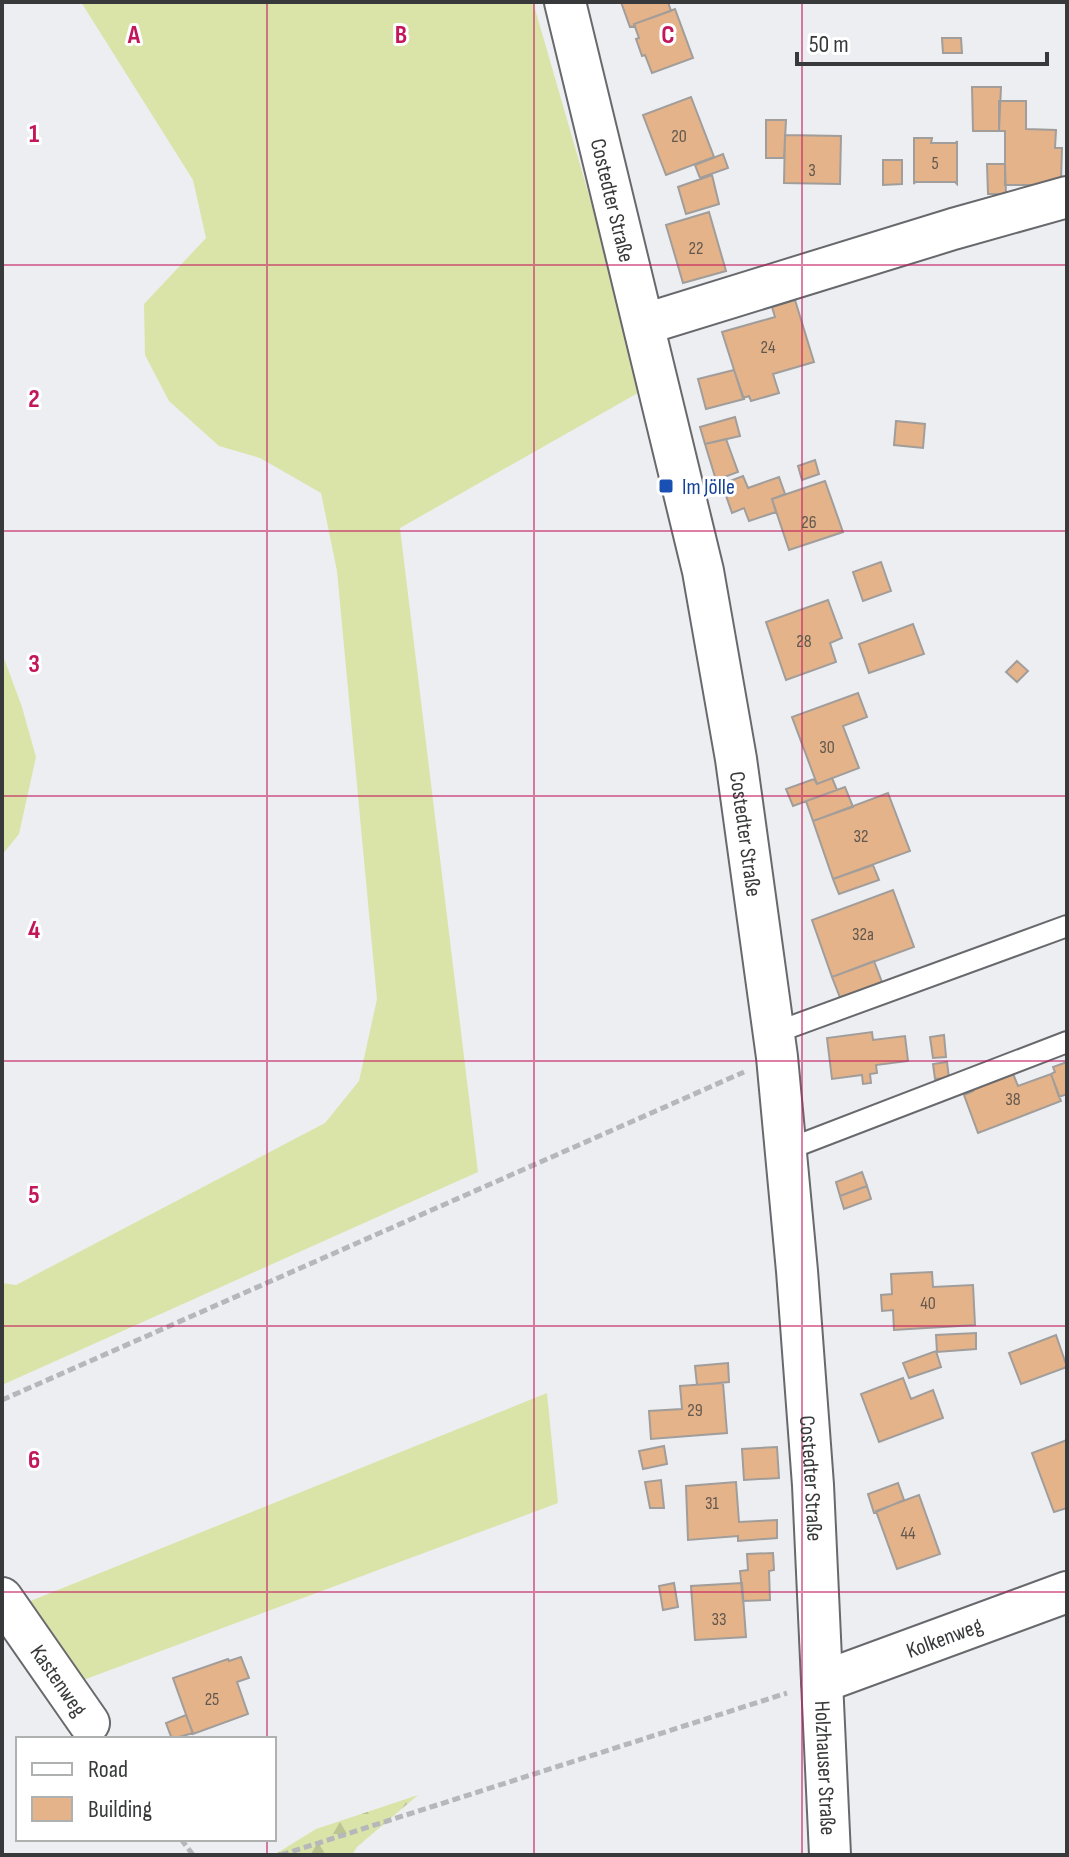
<svg xmlns="http://www.w3.org/2000/svg" width="1069" height="1857" viewBox="0 0 1069 1857" font-family="'Sofia Sans Condensed',sans-serif">
<style>
.grass{fill:#dae4a9}
.forest{fill:url(#forest-firs)}
.building{fill:#e5b38a;stroke:#a19d9a;stroke-width:2}
.lines{fill:none;stroke-linecap:round;stroke-linejoin:round}
.lane-casing{stroke:#68696d;stroke-width:24}
.street-casing{stroke:#68696d;stroke-width:44}
.path{stroke:#b5b7ba;stroke-width:5;stroke-dasharray:8 4;stroke-linecap:butt}
.lane{stroke:#fff;stroke-width:20}
.street{stroke:#fff;stroke-width:40}
.grid{fill:none;stroke:#c2185b;stroke-width:2;stroke-opacity:0.55}
.transit-dot{fill:#1a4fb4;stroke:#fff;stroke-width:3}
.labels{text-anchor:middle;stroke-width:6;stroke-linejoin:round;paint-order:stroke}
.number-label{font-size:18px;fill:#63584e}
.street-label{font-size:22px;fill:#38393a;stroke:#fff}
.transit-label{font-size:22px;fill:#164399;stroke:#fff;text-anchor:start}
.grid-label{font-size:26px;text-anchor:middle;font-weight:bold;fill:#c2185b;stroke:#fff;stroke-width:6;stroke-linejoin:round;paint-order:stroke}
</style>
<defs>
<pattern id="forest-firs" width="22" height="20" patternUnits="userSpaceOnUse" patternTransform="scale(2)"><rect width="22" height="20" fill="#dae4a9"/><path d="M5 1l3.5 6h-7zM16 11l3.5 6h-7z" fill="#bcc492"/></pattern>
</defs>
<rect width="100%" height="100%" fill="#eceef2"/>
<!-- grass -->
<path class="grass" d="M81 2H533L645 389 400 528 478 1172 2 1385V1283L16 1285 325 1123 359 1081 377 999 337 571 321 493 260 458 219 446 169 401 145 355 144 304 206 238 193 180Z
M2 653 22 707 36 757 19 834 2 855Z
M547 1393 558 1503 78 1682 23 1604Z"/>
<!-- forest -->
<path class="forest" d="M418 1795 357 1847 352 1855H274L316 1829Z"/>
<!-- building -->
<path class="building" d="M621 2H668L671 11 634 24 635 26 630 27Z
M675 9 693 58 652 73 645 55 642 56 636 39 639 38 634 24Z
M942 38H961L962 53H943Z
M972 87H1001L999 131H973Z
M691 97 714 157 666 175 643 115Z
M999 101H1026V129L1056 130 1055 148H1062L1061 182 1055 185H1005V131H999Z
M766 120H786L784 158H766Z
M785 135 841 136 840 184 784 183Z
M914 138H932L931 143H956L957 141V184L955 182H915L914 184Z
M723 154 728 168 700 178 695 165Z
M883 160H902V184L883 185Z
M987 164H1005L1006 194H988Z
M712 175 719 204 686 214 678 187Z
M709 212 726 271 683 283 666 225Z
M795 300 814 362 773 374 779 393 751 401 749 396 743 398 722 332 775 317 772 307Z
M734 370 744 399 706 409 698 379Z
M735 417 740 436 705 444 700 427Z
M896 421 925 424 923 448 894 445Z
M726 439 738 472 716 480 705 444Z
M815 460 819 474 802 480 798 466Z
M743 476 748 488 779 477 785 494 772 499 776 512 749 521 744 508 732 513 722 484Z
M825 481 843 532 789 550 772 499Z
M881 562 891 591 863 601 853 572Z
M828 600 842 638 830 643 836 662 786 680 766 622Z
M913 624 924 654 869 673 859 644Z
M1017 661 1028 671 1017 682 1006 672Z
M858 693 867 717 843 726 859 768 817 784 792 717Z
M832 778 837 790 793 806 786 789 814 779 817 784Z
M845 787 853 807 813 821 806 801Z
M888 793 910 851 833 879 813 821Z
M873 865 879 880 839 894 833 879Z
M893 890 914 947 832 977 812 920Z
M874 961 883 985 841 1000 832 977Z
M872 1032 873 1040 905 1036 908 1061 876 1065 877 1073 870 1074 871 1083 863 1084 862 1075 832 1079 827 1038Z
M944 1035 946 1057 933 1058 930 1037Z
M947 1062 949 1078 935 1079 933 1064Z
M1067 1062V1094L1059 1097 1051 1074 1055 1072 1053 1067Z
M1011 1069 1018 1086 1051 1074 1061 1101 978 1133 964 1095 973 1091 969 1085Z
M862 1172 867 1186 840 1196 836 1182Z
M867 1186 871 1199 844 1209 840 1196Z
M932 1272 933 1287 973 1285 975 1325 894 1330 893 1310 882 1311 881 1295 892 1294 891 1274Z
M976 1333V1349L937 1352 936 1335Z
M1056 1335 1067 1367 1021 1384 1009 1353Z
M936 1351 941 1367 909 1378 903 1363Z
M728 1363 729 1382 697 1385 695 1366Z
M903 1378 911 1399 933 1390 943 1418 879 1442 861 1394Z
M723 1383 727 1433 651 1439 649 1411 682 1409 680 1386Z
M1067 1440V1508L1054 1512 1032 1453Z
M664 1446 667 1464 643 1469 639 1451Z
M777 1447 779 1478 744 1480 742 1449Z
M661 1480 664 1508H650L645 1482Z
M736 1482 739 1522 777 1520V1538L738 1541V1536L688 1540 686 1486Z
M898 1483 904 1500 874 1513 868 1494Z
M919 1495 940 1554 897 1569 876 1511Z
M773 1553 774 1570 769 1571 770 1600 743 1601 740 1571 748 1570 747 1554Z
M674 1583 678 1607 663 1610 659 1586Z
M742 1583 746 1637 695 1640 691 1586Z
M241 1657 249 1678 237 1682 248 1714 193 1734 173 1678 228 1659 229 1661Z
M186 1715 193 1733 172 1739 166 1723Z"/>
<g class="lines">
<defs>
<path id="lane" d="M774 1033 1067 926
M786 1150 1067 1042"/>
<g id="street">
<path id="s1" d="M565 2 703 571 736 759 777 1057 797 1271 813 1485 830 1855"/>
<path d="M645 324 953 229 1067 197"/>
<path id="s2" d="M2 1598 89 1723"/>
<path id="s3" d="M822 1682 1067 1592"/>
</g>
</defs>
<!-- lane casing -->
<use href="#lane" class="lane-casing"/>
<!-- street casing -->
<use href="#street" class="street-casing"/>
<!-- path -->
<path class="path" d="M2 1400 744 1072
M181 1839 193 1855
M281 1855 787 1693"/>
<!-- lane -->
<use href="#lane" class="lane"/>
<!-- street -->
<use href="#street" class="street"/>
</g>
<!-- grid -->
<path class="grid" d="M267 2V1739M534 2V1855M802 2V1855M2 265H1067M2 531H1067M2 796H1067M2 1061H1067M2 1326H1067M2 1592H1067M267 1839V1855"/>
<!-- markers -->
<rect class="transit-dot" x="658" y="478" width="16" height="16" rx="4"/>
<g class="labels">
<!-- number labels -->
<g class="number-label">
<text x="679" y="142">20</text>
<text x="935" y="169">5</text>
<text x="812" y="176">3</text>
<text x="696" y="254">22</text>
<text x="768" y="353">24</text>
<text x="809" y="528">26</text>
<text x="804" y="647">28</text>
<text x="827" y="753">30</text>
<text x="861" y="842">32</text>
<text x="863" y="940">32a</text>
<text x="1013" y="1105">38</text>
<text x="928" y="1309">40</text>
<text x="695" y="1416">29</text>
<text x="712" y="1509">31</text>
<text x="908" y="1539">44</text>
<text x="719" y="1625">33</text>
<text x="212" y="1705">25</text>
</g>
<!-- street labels -->
<g class="street-label">
<text dy="8" stroke="none"><textPath href="#s1" startOffset="204">Costedter Straße</textPath></text>
<text dy="8" stroke="none"><textPath href="#s1" startOffset="852">Costedter Straße</textPath></text>
<text dy="8" stroke="none"><textPath href="#s1" startOffset="1500">Costedter Straße</textPath></text>
<text dy="8" stroke="none"><textPath href="#s3" startOffset="130">Kolkenweg</textPath></text>
<text dy="8" stroke="none"><textPath href="#s2" startOffset="100">Kastenweg</textPath></text>
<text dy="8" stroke="none"><textPath href="#s1" startOffset="1790">Holzhauser Straße</textPath></text>
</g>
<!-- transit labels -->
<g class="transit-label">
<text x="682" y="494">Im Jölle</text>
</g>
</g>
<g class="grid-label">
<text x="134" y="43">A</text>
<text x="401" y="43">B</text>
<text x="668" y="43">C</text>
<text x="34" y="142">1</text>
<text x="34" y="407">2</text>
<text x="34" y="672">3</text>
<text x="34" y="938">4</text>
<text x="34" y="1203">5</text>
<text x="34" y="1468">6</text>
</g>
<!-- border -->
<rect width="1069" height="1857" fill="none" stroke="#38393a" stroke-width="8"/>
<!-- legend -->
<rect x="16" y="1737" width="260" height="104" fill="#ffffff" stroke="#afb0b0" stroke-width="2"/>
<rect x="32" y="1763" width="40" height="12" fill="#ffffff" stroke="#afb0b0" stroke-width="2"/>
<text x="88" y="1777" font-size="24" fill="#38393a">Road</text>
<rect x="32" y="1797" width="40" height="24" fill="#e5b38a" stroke="#afb0b0" stroke-width="2"/>
<text x="88" y="1817" font-size="24" fill="#38393a">Building</text>
<!-- scale -->
<path d="M797 52v12h250v-12" fill="none" stroke="#38393a" stroke-width="4"/>
<text x="809" y="52" font-size="24" fill="#38393a" stroke="#ffffff" stroke-width="6" paint-order="stroke">50 m</text>
</svg>
